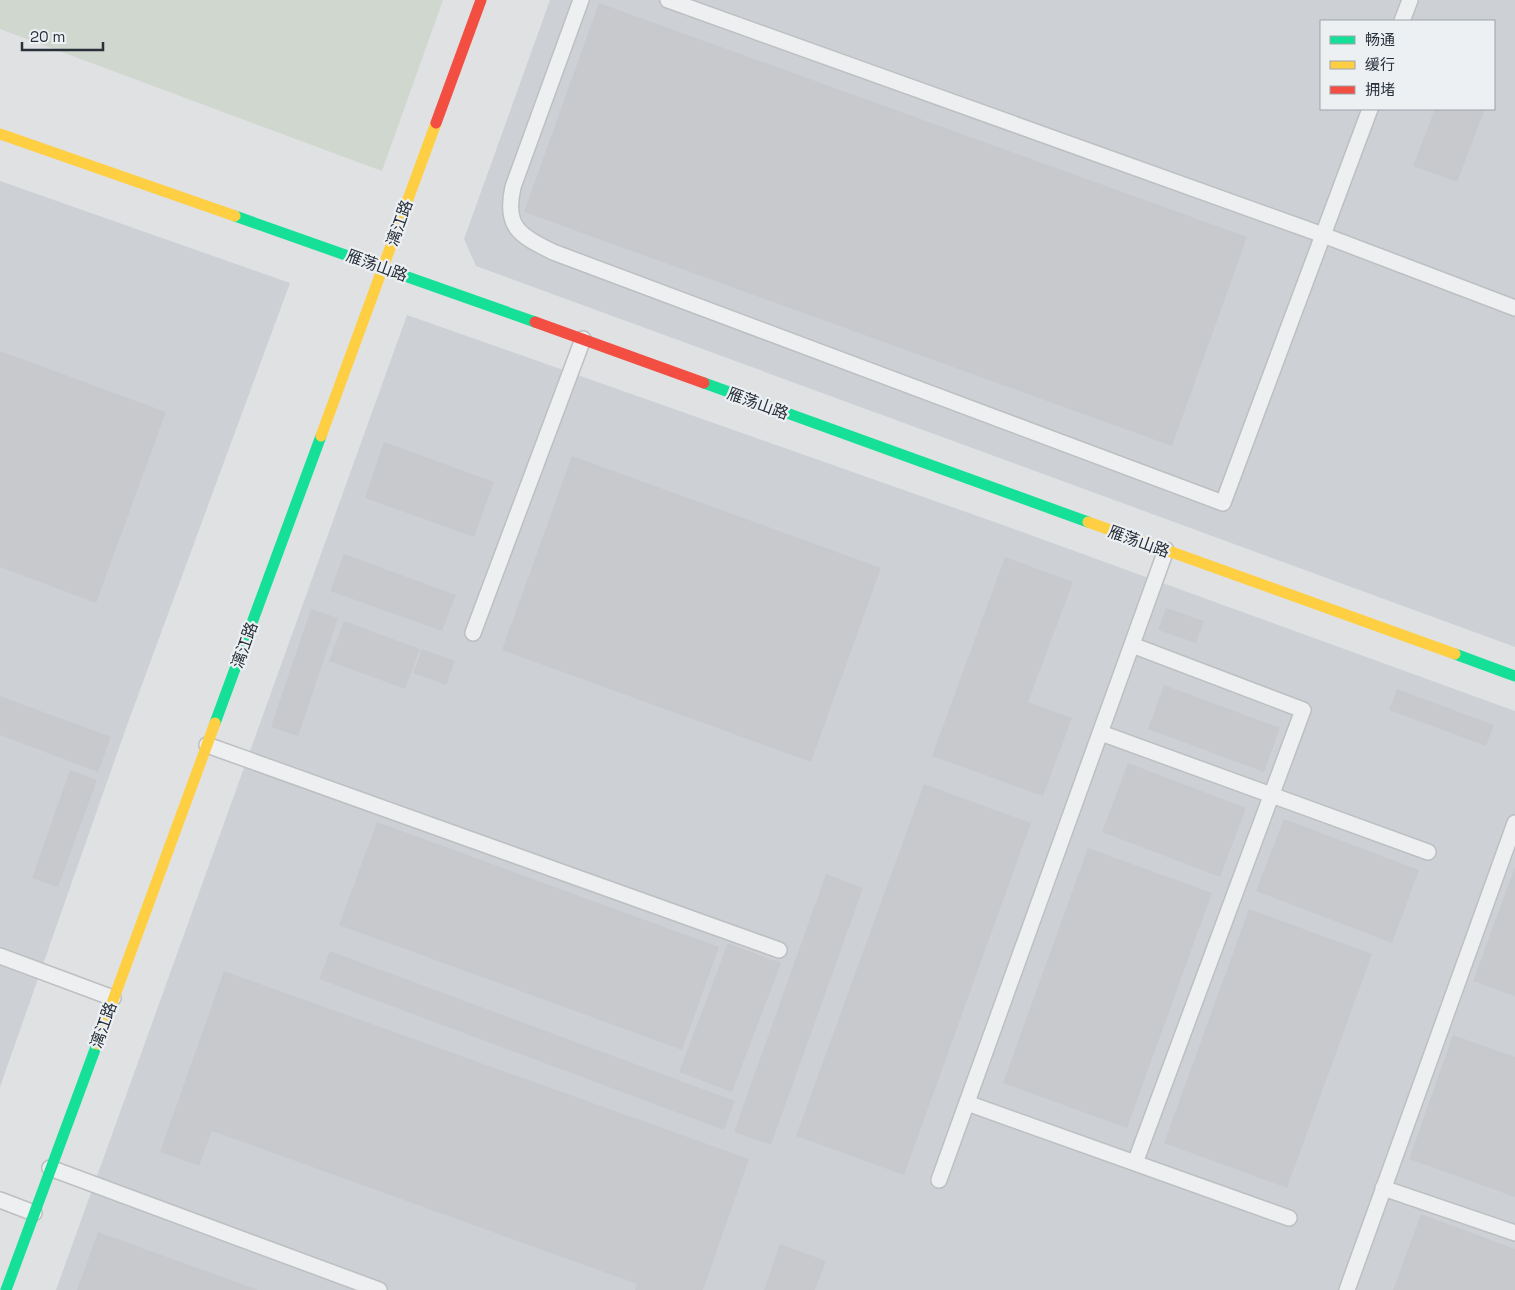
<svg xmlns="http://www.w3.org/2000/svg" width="1515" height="1290" viewBox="0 0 1515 1290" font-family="'Space Grotesk','Noto Sans SC',sans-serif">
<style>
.built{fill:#cdd1d6;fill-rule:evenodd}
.green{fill:#d0d7cf}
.building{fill:#c7c9cc}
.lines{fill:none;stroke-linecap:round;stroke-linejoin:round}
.lane-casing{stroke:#bdbfc1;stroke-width:18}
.lane{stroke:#eeeff0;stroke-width:15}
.fast{stroke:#16e098;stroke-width:11}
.slow{stroke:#ffcf43;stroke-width:11}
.jam{stroke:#f24e42;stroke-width:11}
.labels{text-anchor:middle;stroke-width:4.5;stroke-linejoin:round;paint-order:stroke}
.street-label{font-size:16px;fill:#28303a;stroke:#ecf0f3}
</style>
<rect width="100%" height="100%" fill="#dfe1e3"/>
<!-- built -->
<path class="built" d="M550 0H1515V647L476 266 464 239ZM1321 21H1494V109H1321Z
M0 181 290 283 126 728 0 1087Z
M407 315 1003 525 1515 711V1290H56Z"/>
<!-- green -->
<path class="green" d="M0 0H443L382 171 0 29Z"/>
<!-- building -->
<path class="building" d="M599 3 1247 237 1172 446 524 212Z
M1435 109H1485L1457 182 1413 166Z
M0 351 166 412 96 603 0 567Z
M384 442 494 482 474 537 365 498Z
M572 456 881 568 811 762 502 650Z
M344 554 456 595 442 631 330 591Z
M1005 557 1073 582 1028 702 1072 718 1043 796 932 756Z
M1166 608 1204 621 1196 643 1158 630Z
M311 609 338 618 298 736 271 727Z
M344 621 420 649 405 689 329 661Z
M422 649 455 661 446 685 413 673Z
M1164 685 1280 728 1264 772 1148 729Z
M1397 689 1494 725 1486 746 1389 710Z
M0 696 111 737 98 772 0 735Z
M1128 763 1246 808 1220 877 1102 832Z
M70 770 97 780 58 887 32 878Z
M924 784 1031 823 904 1175 796 1136Z
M1284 819 1419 870 1392 943 1256 891Z
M377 822 719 947 682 1050 339 925Z
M1088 848 1212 893 1127 1128 1003 1083Z
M1515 867V996L1473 981Z
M826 874 863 888 771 1145 734 1132Z
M1249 909 1372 954 1287 1188 1164 1143Z
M728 943 781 963 732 1092 679 1072Z
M330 951 735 1101 724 1130 319 979Z
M224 971 749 1159 703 1290H635L637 1284 212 1131 199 1166 160 1152Z
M1453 1035 1515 1057V1197L1409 1159Z
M1421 1214 1515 1249V1290H1393Z
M98 1232 258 1290H77Z
M780 1244 826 1261 815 1290H764Z"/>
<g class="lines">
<defs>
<path id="lane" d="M581 0 513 187C504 227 519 235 553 252L1223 503 1370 109
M668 0 1323 235 1515 308
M1402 21 1410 0
M473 633 583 339
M1101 733 1428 852
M207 745 779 950
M0 956 113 998
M967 1103 1135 1163 1303 710 1132 645
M1135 1163 1289 1218
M50 1168 379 1290
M939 1180 1166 550
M1383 1188 1515 1233
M0 1200 34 1213
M1347 1290 1515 823"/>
</defs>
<!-- lane casing -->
<use href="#lane" class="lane-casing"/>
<!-- lane -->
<use href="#lane" class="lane"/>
<!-- fast -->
<path class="fast" d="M235 216 535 322
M704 383 1088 522
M1455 654 1515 676
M215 723 321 436
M6 1290 97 1044"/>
<!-- slow -->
<path class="slow" d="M0 134 235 216
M321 436 436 123
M1088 522 1455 654
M97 1044 215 723"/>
<!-- jam -->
<path class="jam" d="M436 123 481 0
M535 322 704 383"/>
</g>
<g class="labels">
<!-- street labels -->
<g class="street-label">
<text transform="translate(399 223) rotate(-70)" y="6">漓江路</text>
<text transform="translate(377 265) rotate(20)" y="6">雁荡山路</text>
<text transform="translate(758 403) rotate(20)" y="6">雁荡山路</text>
<text transform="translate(1139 541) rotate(20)" y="6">雁荡山路</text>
<text transform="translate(244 645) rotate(-70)" y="6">漓江路</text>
<text transform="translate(103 1025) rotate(-70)" y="6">漓江路</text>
</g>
</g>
<!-- legend -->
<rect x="1320" y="20" width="175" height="90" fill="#ecf0f3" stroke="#9ea3a9"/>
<rect x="1330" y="36" width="25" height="8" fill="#16e098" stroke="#9ea3a9"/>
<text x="1365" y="45" font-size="15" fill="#28303a">畅通</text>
<rect x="1330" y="61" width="25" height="8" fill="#ffcf43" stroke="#9ea3a9"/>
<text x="1365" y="70" font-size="15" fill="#28303a">缓行</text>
<rect x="1330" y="86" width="25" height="8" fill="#f24e42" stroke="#9ea3a9"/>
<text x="1365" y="95" font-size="15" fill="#28303a">拥堵</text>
<!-- scale -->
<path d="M22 42v8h81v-8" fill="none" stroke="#28303a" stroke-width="2.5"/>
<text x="30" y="42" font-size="15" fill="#28303a" stroke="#ecf0f3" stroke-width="4" paint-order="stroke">20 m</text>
</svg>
